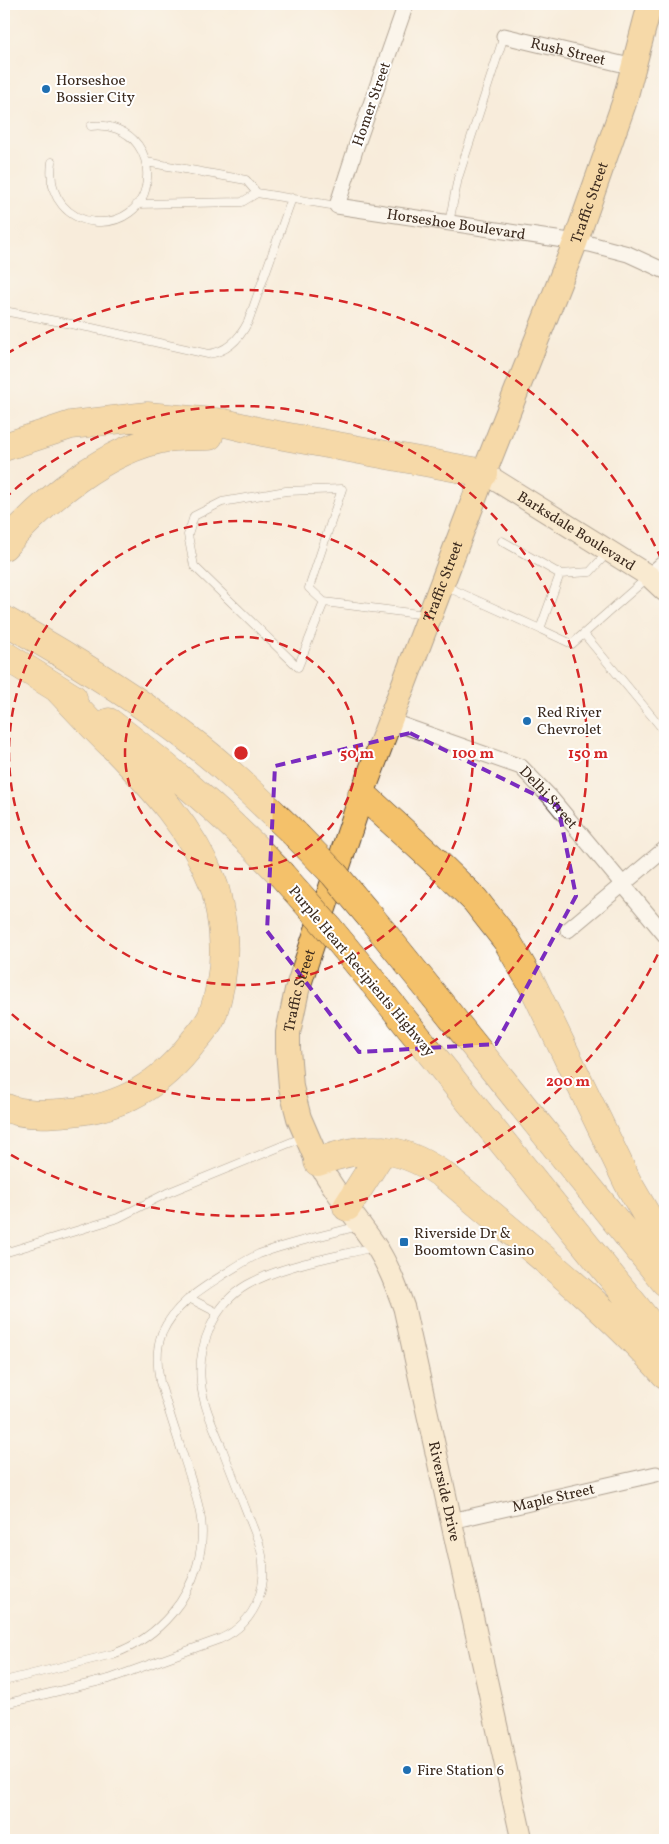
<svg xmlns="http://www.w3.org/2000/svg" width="669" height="1844" viewBox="0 0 669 1844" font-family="Vollkorn,serif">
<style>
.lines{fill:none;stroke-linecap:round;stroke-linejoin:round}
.lane-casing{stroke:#57473a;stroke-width:9}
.street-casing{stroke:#57473a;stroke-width:17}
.secondary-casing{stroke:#57473a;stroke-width:23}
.primary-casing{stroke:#57473a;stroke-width:26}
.highway-casing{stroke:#57473a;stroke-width:29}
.lane{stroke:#fff;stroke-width:8}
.street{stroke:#fff;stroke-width:15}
.secondary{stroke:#fbe6c3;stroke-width:21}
.primary{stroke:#f4c16a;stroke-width:24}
.highway{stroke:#f4c16a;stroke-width:28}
.highway-bridge-casing{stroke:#57473a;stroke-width:29;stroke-linecap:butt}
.highway-bridge{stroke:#f4c16a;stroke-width:28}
.marked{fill:none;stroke:#7b2cbf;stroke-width:4;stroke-dasharray:10 6;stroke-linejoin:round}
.ring{fill:none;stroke:#d62828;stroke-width:2.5;stroke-dasharray:9 6}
.poi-dot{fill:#1f6fb2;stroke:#fff;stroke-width:2}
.labels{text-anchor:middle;stroke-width:4;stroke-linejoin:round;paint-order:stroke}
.street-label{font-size:15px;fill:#3b2a1e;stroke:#fff}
.poi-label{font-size:15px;fill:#3b2a1e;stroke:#fff;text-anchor:start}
.centre{fill:#d62828;stroke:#fff;stroke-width:2.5}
.ring-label{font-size:15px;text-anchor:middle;font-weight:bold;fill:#d62828;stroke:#fff;stroke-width:4;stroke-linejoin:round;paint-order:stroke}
</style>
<rect width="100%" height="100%" fill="#fff"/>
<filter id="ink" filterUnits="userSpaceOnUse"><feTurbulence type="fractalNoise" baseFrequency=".02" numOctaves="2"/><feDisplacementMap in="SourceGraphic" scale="10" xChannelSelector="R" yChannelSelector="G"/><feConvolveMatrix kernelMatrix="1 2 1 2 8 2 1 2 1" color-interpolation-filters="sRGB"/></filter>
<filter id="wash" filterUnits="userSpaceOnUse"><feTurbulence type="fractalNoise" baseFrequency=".0096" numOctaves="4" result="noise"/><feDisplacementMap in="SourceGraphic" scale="20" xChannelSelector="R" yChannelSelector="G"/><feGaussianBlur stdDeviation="1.12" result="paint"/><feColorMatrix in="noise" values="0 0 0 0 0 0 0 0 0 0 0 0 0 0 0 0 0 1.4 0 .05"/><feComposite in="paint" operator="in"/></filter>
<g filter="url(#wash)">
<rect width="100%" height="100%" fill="#f8ecdb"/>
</g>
<g filter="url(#ink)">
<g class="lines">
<defs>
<path id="lane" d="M52 162C42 237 144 241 147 178 148 166 145 155 138 145 127 130 109 124 91 126
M146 162 246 180 257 193 337 206
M137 204 242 202 257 193
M449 223 458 178 504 36
M4 311 92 328 208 354C227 352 240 338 248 322L292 198
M502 541 560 574
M445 586 540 629 560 574 590 572 607 553
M324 602 309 588 342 489 286 491 222 502 194 516 188 535 194 566 298 667 324 602 426 615
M540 629 572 644 647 578
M584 634 665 732
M4 1253 118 1218 167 1193 304 1137
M189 1298 218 1313
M4 1681 113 1654C136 1646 156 1632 172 1613 194 1587 207 1547 200 1513 196 1493 189 1474 183 1455 175 1430 167 1406 160 1382 157 1366 156 1348 162 1333 175 1304 201 1289 226 1273 237 1266 248 1259 259 1254 291 1242 326 1235 359 1226
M4 1704 109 1679 220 1639C258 1622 271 1582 259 1543 247 1512 234 1480 222 1448 214 1427 203 1406 201 1383 197 1346 214 1304 247 1285 282 1265 334 1257 374 1247"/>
<g id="street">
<path id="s1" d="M406 4 357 144 337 206 590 244 628 254 665 271"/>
<path id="s2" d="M504 36 634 67"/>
<path d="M649 576 665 562"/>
<path id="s3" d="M390 721 521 767 550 797 665 935"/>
<path d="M568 930 665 849"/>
<path id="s4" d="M451 1521 656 1474"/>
</g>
<g id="secondary">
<path id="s5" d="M484 473 649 576 665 591"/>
<path id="s6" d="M318 1162C334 1192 356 1217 375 1245 388 1264 396 1286 404 1308L522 1840"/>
</g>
<g id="primary">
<path id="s7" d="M318 1162 299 1118 291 1087 288 1049V1033L297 990 362 794 484 473 575 243 624 103 650 4"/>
</g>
<path id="highway" d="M4 447 71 425 147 416 225 423 262 432 484 473
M4 546C45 500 105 449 167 438 181 436 195 436 209 436
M4 620C68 656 132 695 190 740 228 769 261 802 296 835
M4 655 73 698
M109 722C170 768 227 817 280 873
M362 794 434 860 475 900 507 941 532 984 628 1183 665 1247
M373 920 665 1282
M373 982 665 1343
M4 1107C24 1116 50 1114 71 1112 123 1108 163 1083 194 1041 200 1034 208 1025 212 1016 224 982 227 948 220 912 218 903 217 892 213 883 192 829 153 787 113 746 94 728 76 708 58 689
M318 1162C371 1142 404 1146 450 1180 523 1242 601 1302 665 1374
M347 1207 383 1150"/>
</defs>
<!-- lane casing -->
<use href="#lane" class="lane-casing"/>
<!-- street casing -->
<use href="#street" class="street-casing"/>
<!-- secondary casing -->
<use href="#secondary" class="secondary-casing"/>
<!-- primary casing -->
<use href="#primary" class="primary-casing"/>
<!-- highway casing -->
<use href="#highway" class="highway-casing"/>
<!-- lane -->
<use href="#lane" class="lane"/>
<!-- street -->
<use href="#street" class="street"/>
<!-- secondary -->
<use href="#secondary" class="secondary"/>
<!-- primary -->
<use href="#primary" class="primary"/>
<!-- highway -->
<use href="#highway" class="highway"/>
<defs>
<path id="highway-bridge" d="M296 835 334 874 373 920
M280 873 327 926 373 982"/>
</defs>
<!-- highway-bridge casing -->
<use href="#highway-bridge" class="highway-bridge-casing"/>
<!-- highway-bridge -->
<use href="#highway-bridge" class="highway-bridge"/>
</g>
</g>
<!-- marked area -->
<path d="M0 0H669V1844H0ZM410 733 558 806 576 896 496 1044 359 1052 267 931 275 766Z" fill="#f8ecdb" fill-opacity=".55" fill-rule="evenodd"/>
<path class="marked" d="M410 733 558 806 576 896 496 1044 359 1052 267 931 275 766Z"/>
<!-- distance rings -->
<g class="ring">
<circle cx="241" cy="753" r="116"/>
<circle cx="241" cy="753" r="232"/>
<path d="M4 499A347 347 0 1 1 4 1007"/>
<path d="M664 941A463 463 0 0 1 6 1152M6 354A463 463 0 0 1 664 565"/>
</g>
<!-- markers -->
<g class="poi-dot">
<circle cx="46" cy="89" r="5"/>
<circle cx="527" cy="721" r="5"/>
<rect x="399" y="1237" width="10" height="10" rx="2.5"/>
<circle cx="407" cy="1770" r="5"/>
</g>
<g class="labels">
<!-- street labels -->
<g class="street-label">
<text dy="5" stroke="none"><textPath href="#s2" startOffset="66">Rush Street</textPath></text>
<text transform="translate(371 104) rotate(-71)" y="5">Homer Street</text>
<text dy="5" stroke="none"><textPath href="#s7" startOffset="1018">Traffic Street</textPath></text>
<text dy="5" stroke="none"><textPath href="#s1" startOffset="334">Horseshoe Boulevard</textPath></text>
<text dy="5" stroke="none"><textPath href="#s5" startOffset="109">Barksdale Boulevard</textPath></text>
<text dy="5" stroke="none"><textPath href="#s7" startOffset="612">Traffic Street</textPath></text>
<text dy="5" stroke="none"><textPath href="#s3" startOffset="180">Delhi Street</textPath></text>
<text transform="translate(362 971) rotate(50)" y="5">Purple Heart Recipients Highway</text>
<text dy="5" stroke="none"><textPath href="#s7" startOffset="178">Traffic Street</textPath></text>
<text dy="5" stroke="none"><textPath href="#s6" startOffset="358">Riverside Drive</textPath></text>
<text dy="5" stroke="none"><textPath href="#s4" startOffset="105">Maple Street</textPath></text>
</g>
<!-- poi labels -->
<g class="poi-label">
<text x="56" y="85">Horseshoe<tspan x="56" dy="17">Bossier City</tspan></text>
<text x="537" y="717">Red River<tspan x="537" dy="17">Chevrolet</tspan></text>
<text x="414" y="1238">Riverside Dr &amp;<tspan x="414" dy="17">Boomtown Casino</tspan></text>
<text x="417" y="1775">Fire Station 6</text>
</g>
</g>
<circle cx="241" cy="753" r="8" class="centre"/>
<g class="ring-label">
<text x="357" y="758">50 m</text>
<text x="473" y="758">100 m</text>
<text x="588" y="758">150 m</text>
<text x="568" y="1086">200 m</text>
</g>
<!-- margin -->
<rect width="669" height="1844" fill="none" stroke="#fff" stroke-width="20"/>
</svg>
